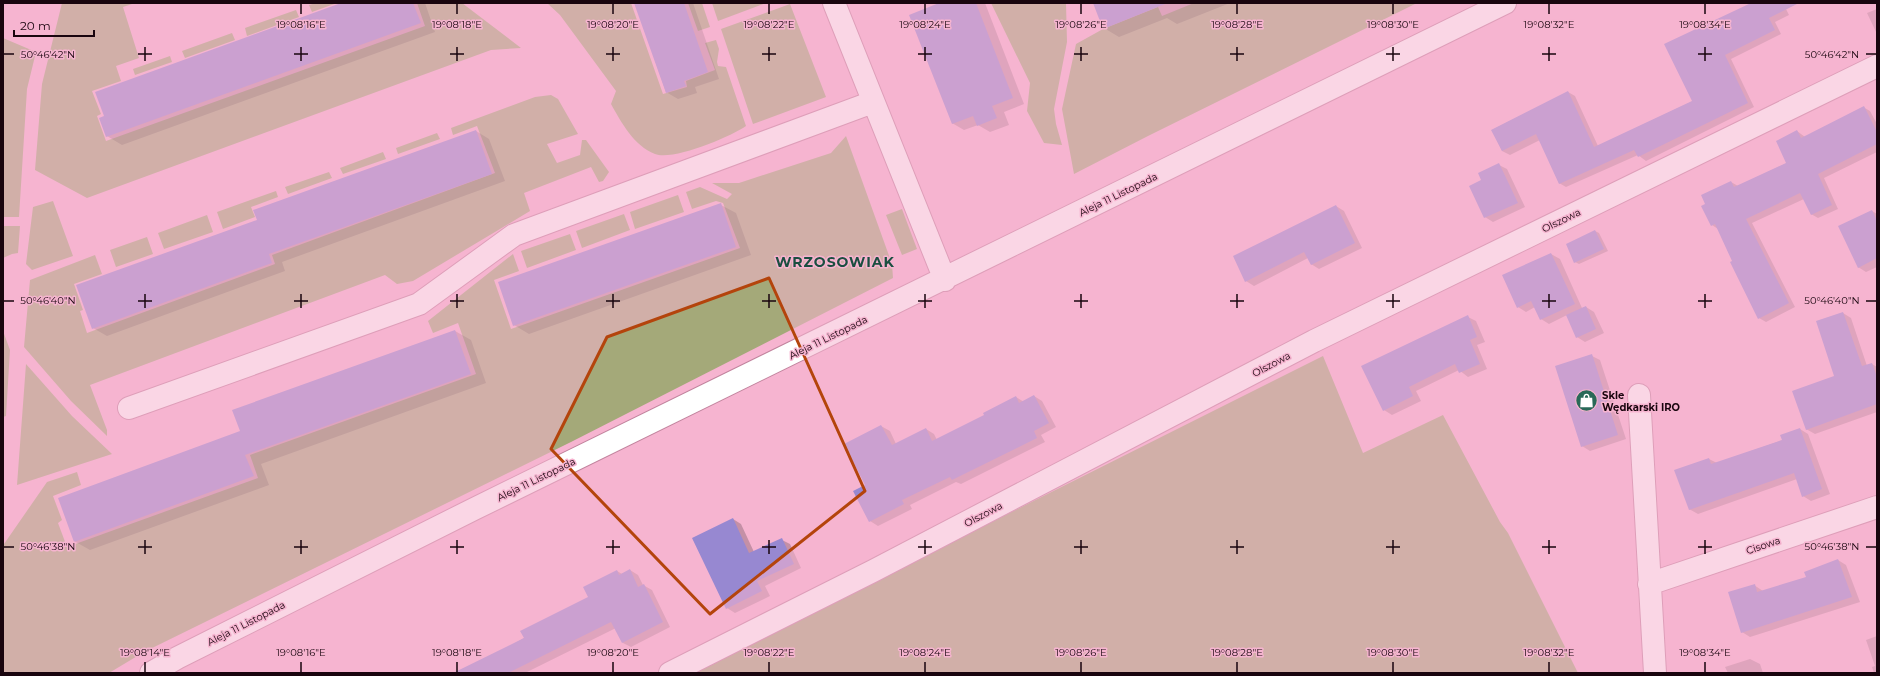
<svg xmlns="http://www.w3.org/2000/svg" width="1880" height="676" viewBox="0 0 1880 676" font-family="Montserrat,sans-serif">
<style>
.green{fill:#a4a979}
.shadow{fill:#0003}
.building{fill:#9788d1}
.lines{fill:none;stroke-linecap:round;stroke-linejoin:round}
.minor-casing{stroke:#c2849e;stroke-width:24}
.minor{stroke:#fff;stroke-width:22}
.marked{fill:none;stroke:#b4440c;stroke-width:3;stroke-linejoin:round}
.ticks{fill:none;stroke:#19050e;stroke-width:1.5}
.labels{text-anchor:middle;stroke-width:3;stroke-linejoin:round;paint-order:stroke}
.street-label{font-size:10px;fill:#19050e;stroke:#f6b4d0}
.poi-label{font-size:10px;font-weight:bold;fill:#19050e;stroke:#f6b4d0;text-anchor:start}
.district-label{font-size:14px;font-weight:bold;letter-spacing:1px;fill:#1a4e40;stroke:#f6b4d0}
.ticks-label{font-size:10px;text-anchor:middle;fill:#19050e;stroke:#f6b4d0;stroke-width:3;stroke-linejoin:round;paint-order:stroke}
</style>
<rect width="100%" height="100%" fill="#f6b4d0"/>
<!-- green -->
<path class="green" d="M62 3H135L123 7 139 58 116 66 121 81 92 91 101 114 97 116 106 141 425 26 417 3H462L521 48 491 50 87 198 35 170 42 84Z
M316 3H337L312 12 309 5Z
M547 3H631L663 94 687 87 686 81 715 70 705 43 716 40 719 49 717 62 718 66 726 67 746 126C730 137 673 161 655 154 634 146 621 122 611 104L616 91 560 15Z
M688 3H702L710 27 698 31Z
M712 3H766L718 21Z
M991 3H1066L1067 42 1054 109 1056 124 1062 145 1044 143 1027 111 1030 83Z
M1194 3H1417L1148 136 1074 174 1062 109 1076 44 1103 29 1158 7 1162 16Z
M790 4 826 97 753 124 721 29Z
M296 10 299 17 247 36 245 28Z
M232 33 235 40 185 58 182 51Z
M3 38 36 52 27 89 19 217H3Z
M170 56 172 62 135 75 133 69Z
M551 95 558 99 578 134 547 144 557 163 580 155 582 140H586L609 172 603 181 599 182 591 167 524 193 530 211 413 281 397 284 385 275 90 385 107 430V436L71 401 24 347 30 280 95 255 102 274 74 284 83 310 80 311 87 333 275 264 272 255 495 173 477 126 453 135 451 128 535 97Z
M437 133 440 139 398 154 396 148Z
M846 136 892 264 893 278 571 442 144 652 109 673H3L4 544 47 482 77 472 81 485 53 496 62 520 58 523 67 547 258 478 250 455 476 374 458 323 433 333 428 321 513 254 519 271 494 280 511 329 740 248 723 203 716 201 692 209 686 192 700 187 727 199 732 194 712 183H739L831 153Z
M383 152 386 159 343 174 340 168Z
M329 172 332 178 288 194 285 187Z
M276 191 278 197 251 207 255 217 223 229 217 212Z
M678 195 684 212 635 229 630 212Z
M53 201 73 256 32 270 26 264 33 207Z
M902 209 917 249 902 255 886 215Z
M624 214 630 230 582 248 576 231Z
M207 215 213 232 164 249 158 233Z
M3 226H20L18 253 12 254 3 258Z
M570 234 576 250 527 268 521 251Z
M147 237 153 254 116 267 110 250Z
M3 331 10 350 6 416 3 417Z
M1323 356 1363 453 1443 415 1500 522 1508 533 1578 673H690Z
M26 364 72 416 112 454 17 485Z"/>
<!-- shadow -->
<path class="shadow" d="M344 3H425L435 32 122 145 107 136Z
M635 3H693L719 79 695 87 697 93 678 99 666 92Z
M936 3H985L1024 104 1004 112 1009 125 990 132 978 125 964 130 952 123Z
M1094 3H1230L1177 24 1167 18 1119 37 1104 28Z
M1752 3H1783L1789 15 1775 22 1781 34 1731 59 1754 107 1646 161 1638 155 1566 187 1559 183 1540 140 1510 155 1502 151 1492 130 1568 92 1575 96 1598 146 1693 101Z
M1877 9V34L1867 13Z
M1863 107 1870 111 1877 124V152L1824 178 1838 209 1818 218 1811 214 1804 199 1752 223 1795 307 1766 322 1759 318 1718 229 1712 225 1731 182 1738 186 1787 163 1797 131 1805 137Z
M476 131 489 139 505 181 282 262 285 271 107 336 93 328 258 220Z
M1499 165 1507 169 1525 207 1493 222 1485 217 1483 180Z
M721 205 736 213 751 255 529 334 514 325Z
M1336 206 1344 211 1362 248 1319 269 1311 264 1308 258 1254 286 1246 281Z
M1872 211 1877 214V267L1866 272 1858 267Z
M1595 231 1599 233 1608 251 1579 264 1575 262Z
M1551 254 1560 259 1582 308 1586 307 1594 312 1604 333 1585 342 1577 337 1567 315 1549 324 1541 319 1535 307 1526 312 1518 307Z
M1843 313 1851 318 1867 366 1872 364 1877 367V412L1815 434 1806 429 1835 377Z
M1468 317 1476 321 1485 342 1477 345 1487 369 1468 377 1459 370 1416 391 1421 401 1392 415 1384 410Z
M455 331 471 340 486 383 261 464 269 485 90 550 74 541 242 432Z
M1592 356 1600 360 1626 439 1590 451 1582 446Z
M1034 396 1042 401 1056 427 1041 435 1045 442 961 484 956 482 910 505 912 509 878 526 870 521 866 486 881 426 890 431 896 444 926 429 934 434 937 440 986 416 1016 397 1024 402Z
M1800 429 1808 434 1830 494 1811 501 1803 496 1797 479 1698 514 1689 509 1709 459 1717 463 1783 440Z
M733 519 741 524 754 552 782 540 790 544 801 568 765 586 770 596 735 613 727 608Z
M1838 560 1846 565 1860 602 1750 637 1742 632 1754 585 1763 591 1807 578Z
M630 570 638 575 643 585 652 590 670 627 631 647 623 643 616 628 525 673H466L590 598 617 571 622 574Z
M1877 636V673H1874L1872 667 1875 666 1866 640Z
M1750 659 1760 664 1763 673H1728L1725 667Z"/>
<!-- building -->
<path class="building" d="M341 3H413L421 23 106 137 99 118 104 116 95 92Z
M634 3H684L708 72 684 81 686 86 666 93Z
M939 3H976L1013 98 992 106 997 118 977 126 973 116 952 124 909 15Z
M1093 3H1165V4L1103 29Z
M1751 3H1799L1769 18 1775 30 1725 55 1748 103 1638 157 1634 150 1559 184 1536 134 1502 151 1491 130 1568 91 1594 147 1692 101 1664 44Z
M1864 106 1877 132V144L1818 174 1832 205 1811 215 1800 193 1746 219 1789 303 1758 319 1730 262 1732 261 1715 224 1711 226 1701 206 1705 204 1701 195 1731 181 1734 187 1786 163 1776 141 1797 130 1801 138Z
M476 130 492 174 269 254 272 263 92 329 76 285 257 220 253 210Z
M1499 163 1518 203 1484 218 1469 186 1481 180 1478 173Z
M721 203 736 247 513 326 498 282Z
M1336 205 1355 243 1311 265 1304 252 1245 282 1233 256Z
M1872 210 1877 221V258L1858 268 1838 226Z
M1595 230 1604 249 1574 263 1566 244Z
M1551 253 1575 304 1540 320 1531 301 1517 308 1502 275Z
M1586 306 1596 329 1576 338 1566 315Z
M1843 312 1862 366 1872 363 1877 377V404L1806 430 1792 391 1834 376 1816 321Z
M1468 315 1477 337 1470 340 1480 364 1459 373 1455 364 1409 387 1413 396 1383 411 1361 366Z
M455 330 471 374 245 455 254 476 74 542 58 498 240 431 232 410Z
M1592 354 1618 435 1581 447 1555 366Z
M1034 395 1049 423 1034 431 1037 438 952 480 950 477 902 500 904 504 869 522 853 491 865 485 844 444 881 425 892 445 926 428 932 441 984 415 983 413 1016 396 1019 403Z
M1800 428 1822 489 1802 497 1794 473 1689 510 1674 470 1709 458 1711 464 1782 440 1780 435Z
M733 518 749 553 782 538 794 564 757 581 762 591 726 609 692 538Z
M1838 559 1852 597 1741 633 1728 592 1755 584 1757 592 1806 577 1804 572Z
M630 569 638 587 644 584 663 622 622 643 611 622 508 673H453L524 638 520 631 588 597 583 587 617 570 619 575Z"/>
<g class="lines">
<defs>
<path id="minor" d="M834 3 945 280
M1639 395 1655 673
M129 408 419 304 514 235 873 102
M1649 584 1877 507
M151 673 177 658 474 509 1505 3
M670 673 873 571 1314 341 1877 66"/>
</defs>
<!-- minor casing -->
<use href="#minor" class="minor-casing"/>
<!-- minor -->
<use href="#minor" class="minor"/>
</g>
<!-- marked area -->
<path d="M0 0H1880V676H0ZM769 278 865 491 710 614 551 449 607 337Z" fill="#f6b4d0" fill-opacity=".55" fill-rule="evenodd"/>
<path class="marked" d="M769 278 865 491 710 614 551 449 607 337Z"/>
<!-- ticks -->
<path class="ticks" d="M301 4V14M457 4V14M613 4V14M769 4V14M925 4V14M1081 4V14M1237 4V14M1393 4V14M1549 4V14M1705 4V14M145 47V61M301 47V61M457 47V61M613 47V61M769 47V61M925 47V61M1081 47V61M1237 47V61M1393 47V61M1549 47V61M1705 47V61M4 54H14M138 54H152M294 54H308M450 54H464M606 54H620M762 54H776M918 54H932M1074 54H1088M1230 54H1244M1386 54H1400M1542 54H1556M1698 54H1712M1866 54H1876M145 294V308M301 294V308M457 294V308M613 294V308M769 294V308M925 294V308M1081 294V308M1237 294V308M1393 294V308M1549 294V308M1705 294V308M4 301H14M138 301H152M294 301H308M450 301H464M606 301H620M762 301H776M918 301H932M1074 301H1088M1230 301H1244M1386 301H1400M1542 301H1556M1698 301H1712M1866 301H1876M145 540V554M301 540V554M457 540V554M613 540V554M769 540V554M925 540V554M1081 540V554M1237 540V554M1393 540V554M1549 540V554M1705 540V554M4 547H14M138 547H152M294 547H308M450 547H464M606 547H620M762 547H776M918 547H932M1074 547H1088M1230 547H1244M1386 547H1400M1542 547H1556M1698 547H1712M1866 547H1876M145 662V672M301 662V672M457 662V672M613 662V672M769 662V672M925 662V672M1081 662V672M1237 662V672M1393 662V672M1549 662V672M1705 662V672"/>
<!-- icons -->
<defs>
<symbol id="shop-disc" viewBox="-11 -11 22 22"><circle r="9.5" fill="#296958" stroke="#f6b4d0"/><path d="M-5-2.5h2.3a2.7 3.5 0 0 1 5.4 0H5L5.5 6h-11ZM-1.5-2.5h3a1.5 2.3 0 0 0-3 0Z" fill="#fff"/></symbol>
</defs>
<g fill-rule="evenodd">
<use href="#shop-disc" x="1574" y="388" width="25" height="25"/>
</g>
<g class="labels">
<!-- street labels -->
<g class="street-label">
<text transform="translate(1118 194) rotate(-26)" y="4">Aleja 11 Listopada</text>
<text transform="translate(1561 220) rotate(-26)" y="4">Olszowa</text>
<text transform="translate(828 337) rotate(-26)" y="4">Aleja 11 Listopada</text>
<text transform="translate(1271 364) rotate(-28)" y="4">Olszowa</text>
<text transform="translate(536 479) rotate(-26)" y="4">Aleja 11 Listopada</text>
<text transform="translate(983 514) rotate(-28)" y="4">Olszowa</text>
<text transform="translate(1763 545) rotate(-19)" y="4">Cisowa</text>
<text transform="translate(246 623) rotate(-27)" y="4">Aleja 11 Listopada</text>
</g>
<!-- poi labels -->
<g class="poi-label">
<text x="1602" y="399">Skle<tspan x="1602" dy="12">Wędkarski IRO</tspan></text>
</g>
<!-- district labels -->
<g class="district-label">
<text x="835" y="267">WRZOSOWIAK</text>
</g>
</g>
<g class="ticks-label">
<text x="301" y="28">19°08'16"E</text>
<text x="457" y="28">19°08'18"E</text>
<text x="613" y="28">19°08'20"E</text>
<text x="769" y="28">19°08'22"E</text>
<text x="925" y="28">19°08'24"E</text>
<text x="1081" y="28">19°08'26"E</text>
<text x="1237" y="28">19°08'28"E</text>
<text x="1393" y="28">19°08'30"E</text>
<text x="1549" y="28">19°08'32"E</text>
<text x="1705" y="28">19°08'34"E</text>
<text x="48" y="58">50°46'42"N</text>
<text x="1832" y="58">50°46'42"N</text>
<text x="48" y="304">50°46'40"N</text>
<text x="1832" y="304">50°46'40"N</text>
<text x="48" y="550">50°46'38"N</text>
<text x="1832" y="550">50°46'38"N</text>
<text x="145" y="656">19°08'14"E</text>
<text x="301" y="656">19°08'16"E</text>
<text x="457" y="656">19°08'18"E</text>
<text x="613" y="656">19°08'20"E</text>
<text x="769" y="656">19°08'22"E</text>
<text x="925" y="656">19°08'24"E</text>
<text x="1081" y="656">19°08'26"E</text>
<text x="1237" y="656">19°08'28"E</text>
<text x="1393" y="656">19°08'30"E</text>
<text x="1549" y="656">19°08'32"E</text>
<text x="1705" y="656">19°08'34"E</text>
</g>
<!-- border -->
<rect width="1880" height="676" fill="none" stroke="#19050e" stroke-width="8"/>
<!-- scale -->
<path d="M14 30v6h80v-6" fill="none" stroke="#19050e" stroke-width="2"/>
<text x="20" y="30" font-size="12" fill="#19050e" stroke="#f6b4d0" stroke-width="3" paint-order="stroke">20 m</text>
</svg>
